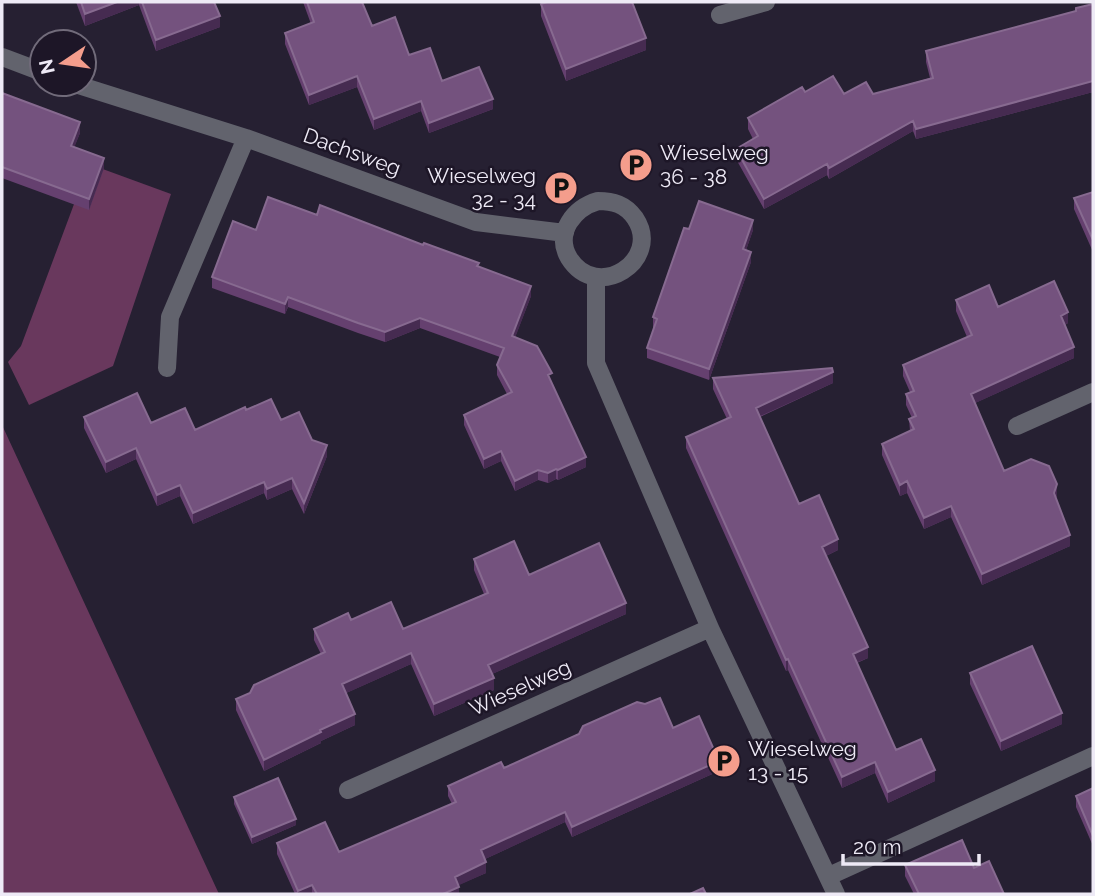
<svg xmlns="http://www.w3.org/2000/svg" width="1095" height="896" viewBox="0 0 1095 896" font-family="Raleway,sans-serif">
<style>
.green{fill:#69385d}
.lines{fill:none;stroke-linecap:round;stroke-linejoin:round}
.minor{stroke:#62636d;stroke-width:18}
.wall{fill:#65406f}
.shaded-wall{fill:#462b51}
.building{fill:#74527e;stroke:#876a90;stroke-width:2}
.labels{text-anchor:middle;stroke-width:5;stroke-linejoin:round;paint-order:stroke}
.street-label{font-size:21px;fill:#eeeaf6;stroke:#1d1627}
.poi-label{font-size:21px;fill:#eeeaf6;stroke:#1d1627;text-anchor:start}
</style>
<rect width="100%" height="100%" fill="#262032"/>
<!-- green -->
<path class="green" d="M89 164 171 194 113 366 29 405 8 362 21 346Z
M2 425 219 894H2Z"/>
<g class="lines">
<!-- minor -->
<path class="minor" d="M720 15 766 2
M2 57 42 72
M75 84 246 138 476 222 565 233
M598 201C613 201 625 204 635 218 663 260 597 303 569 258 554 233 574 208 598 201Z
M596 278V363L710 628 836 894
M167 368 170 317 246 138
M1017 426 1093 392
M348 790 710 628
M829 876 1093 756"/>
</g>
<!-- wall -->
<path class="wall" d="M76 2H214L220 27 156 51 139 5 85 26Z
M303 2H362L372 26 442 81 493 109 429 133 421 111 374 130 357 87 309 105 285 44V33L311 24Z
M541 4 646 50 566 81 541 16Z
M1093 4V92L916 139 913 131 829 179 827 175 764 209 736 159V149L753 139 748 129V118L805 92 873 94 930 78 926 62V51L1076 11V8Z
M2 93 80 133 74 147 104 168 89 210 2 178Z
M1093 192V252L1074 209V198Z
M317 215 479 267 531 296 515 337 552 384 586 467 558 480 556 479 548 483 538 480 515 491 501 461 484 469 464 425V415L507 394 497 375V365L500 357 420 328 385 342 358 333 288 307 285 314 212 288V277L256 230Z
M689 229 753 230 746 250 751 262 709 380 647 358V348L654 328 653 327V317Z
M956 300 998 307 1068 323 1065 325 1074 358 975 403 1004 471 1057 495 1056 498 1070 546 982 585 951 517 924 529 907 493 900 496 882 455V444L910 431 909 419 912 418 906 405V394L910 392 903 376V365L967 337 956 311Z
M713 378 833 383 760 417 799 504 838 550 826 556 868 658 857 663 896 750 935 781 888 803 875 773 842 788 788 670 786 671 686 448V437L727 419 713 389Z
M84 417 151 423 195 430 281 420 312 440 327 456 304 514 292 489 267 500 264 493 193 524 180 496 157 506 136 459 106 473 84 428Z
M474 559 529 575 626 614 492 674 494 690 434 716 411 664 346 693 355 725 321 741V743L264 771 236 710V699L250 693 321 654 314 640V629L351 620 403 629 484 594 474 570Z
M970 673 1062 724 1001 751 970 684Z
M673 728 719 771 572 837 565 822 485 859 486 873 458 885 459 894H295L277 854V843L339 852 452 804 448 796V786L504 768Z
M1093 788V846L1076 807V796Z
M234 797 296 825 252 844 234 804Z
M905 865 974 868 1004 894H914L905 876Z"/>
<!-- shaded-wall -->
<path class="shaded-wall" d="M117 2H139V5L85 26V14Z
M220 16V27L156 51V40Z
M646 38V50L566 81V69Z
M357 76V87L309 105V95Z
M1093 81V92L916 139V129Z
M493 99V109L429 133V123Z
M421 101V111L374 130V119Z
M913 121V131L829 179V168Z
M80 122V133L71 156V146Z
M104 158V168L89 210V199Z
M827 164V175L764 209V199Z
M753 220V230L743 259V249Z
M751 252V262L709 380V369Z
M531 286V296L512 346V336Z
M288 297V307L285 314V304Z
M1068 312V323L1061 327V316Z
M420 318V328L385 342V332Z
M1074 347V358L971 405V394Z
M833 372V383L756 418V408Z
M327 445V456L304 514V503Z
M136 448V459L106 473V462Z
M501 451V461L484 469V459Z
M586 457V467L558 480V470Z
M556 469V479L548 483V473Z
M538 470V480L515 491V481Z
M292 478V489L267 500V489Z
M907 481V493L900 496V485Z
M264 482V493L193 524V513Z
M1057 484V495L1054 504V493Z
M180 485V496L157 506V495Z
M951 506V517L924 529V518Z
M1070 535V546L982 585V574Z
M838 539V550L822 558V547Z
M626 603V614L488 676V665Z
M868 647V658L853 664V654Z
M411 653V664L342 695V684Z
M788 659V670L786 671V660Z
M494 678V690L434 716V704Z
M1062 713V724L1001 751V741Z
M355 714V725L321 741V743L264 771V760L320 730Z
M719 761V771L572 837V827Z
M875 762V773L842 788V777Z
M935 770V781L888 803V792Z
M565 812V822L481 861V850Z
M296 819V825L252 844V837Z
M486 862V873L455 887V877Z
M312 885V894H298V891Z
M459 887V894H443Z"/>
<!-- building -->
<path class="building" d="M81 2H117L85 14Z
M142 2H214L220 16 156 40Z
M307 2H362L372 26 395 17 409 55 430 48 442 81 479 67 493 99 429 123 421 101 374 119 357 76 309 95 285 33 314 22Z
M547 2H632L646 38 566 69 541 4Z
M1093 4V81L916 129 913 121 829 168 827 164 764 199 736 149 758 136 748 118 802 87 805 92 833 76 844 94 866 82 873 94 933 78 926 51 1076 11V8Z
M2 93 80 122 71 146 104 158 89 199 2 167Z
M1093 192V240L1074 198Z
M268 197 317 215 320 205 423 245 424 243 479 263 477 266 531 286 512 336 537 346 552 373 548 375 586 457 558 470 556 469 548 473 538 470 515 481 501 451 484 459 464 415 512 392 497 365 504 348 420 318 385 332 358 323 288 297 285 304 212 277 233 221 256 230Z
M699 201 753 220 743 249 751 252 709 369 647 348 657 319 653 317 684 228 689 229Z
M1054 281 1068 312 1061 316 1074 347 971 394 1004 471 1031 459 1049 466 1057 484 1054 493 1070 535 982 574 951 506 924 518 907 481 900 485 882 444 914 429 909 419 916 416 906 394 914 391 903 365 972 335 956 300 989 285 998 307Z
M832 368 833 372 756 408 799 504 819 495 838 539 822 547 868 647 853 654 896 750 921 739 935 770 888 792 875 762 842 777 788 659 786 660 686 437 731 417 713 378Z
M137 393 151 423 185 408 195 430 245 407 246 410 271 399 281 420 299 412 312 440 327 445 304 503 292 478 267 489 264 482 193 513 180 485 157 495 136 448 106 462 84 417Z
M514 541 529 575 599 543 626 603 488 665 494 678 434 704 411 653 342 684 355 714 320 730 321 732 264 760 236 699 250 693 254 685 325 652 314 629 348 613 351 620 391 602 403 629 488 593 474 559Z
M1032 646 1062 713 1001 741 970 673Z
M660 698 673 728 699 716 719 761 572 827 565 812 481 850 486 862 455 877 459 887 443 894H317L312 885 298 891 277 843 325 822 339 852 456 802 448 786 501 762 504 768 579 734 583 726 637 702 645 704Z
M278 778 296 819 252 837 234 797Z
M1093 788V836L1076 796Z
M962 840 974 868 989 861 1004 894H919L905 865Z
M703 888 706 894H690Z"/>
<!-- icons -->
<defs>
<symbol id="parking-disc" viewBox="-11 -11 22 22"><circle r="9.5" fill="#f49d8c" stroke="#1d1627"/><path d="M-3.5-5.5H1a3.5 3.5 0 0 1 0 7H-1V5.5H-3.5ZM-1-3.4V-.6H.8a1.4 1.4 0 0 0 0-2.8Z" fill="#111"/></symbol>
</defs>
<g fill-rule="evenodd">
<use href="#parking-disc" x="617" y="146" width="38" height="38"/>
<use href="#parking-disc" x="542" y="169" width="38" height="38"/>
<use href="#parking-disc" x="705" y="742" width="38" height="38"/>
</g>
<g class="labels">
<!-- street labels -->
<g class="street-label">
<text transform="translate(352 152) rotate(20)" y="7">Dachsweg</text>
<text transform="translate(520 688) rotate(-24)" y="7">Wieselweg</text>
</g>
<!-- poi labels -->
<g class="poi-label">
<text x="660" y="160">Wieselweg<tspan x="660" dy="24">36 - 38</tspan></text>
<text x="536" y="183" text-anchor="end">Wieselweg<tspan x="536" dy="24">32 - 34</tspan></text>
<text x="748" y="756">Wieselweg<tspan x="748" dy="24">13 - 15</tspan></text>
</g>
</g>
<!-- border -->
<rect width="1095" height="896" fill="none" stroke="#eeeaf6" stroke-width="7"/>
<!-- north arrow -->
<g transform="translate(63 63) rotate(257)"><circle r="33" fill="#1d1627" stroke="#716b7a" stroke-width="2"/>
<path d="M0-5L12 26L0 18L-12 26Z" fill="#f49d8c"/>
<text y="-10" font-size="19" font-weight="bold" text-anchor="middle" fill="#eeeaf6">N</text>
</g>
<!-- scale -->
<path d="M843 854v10h136v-10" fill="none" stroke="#eeeaf6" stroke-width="3.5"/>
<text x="853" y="854" font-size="21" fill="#eeeaf6" stroke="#1d1627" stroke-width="5" paint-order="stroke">20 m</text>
</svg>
